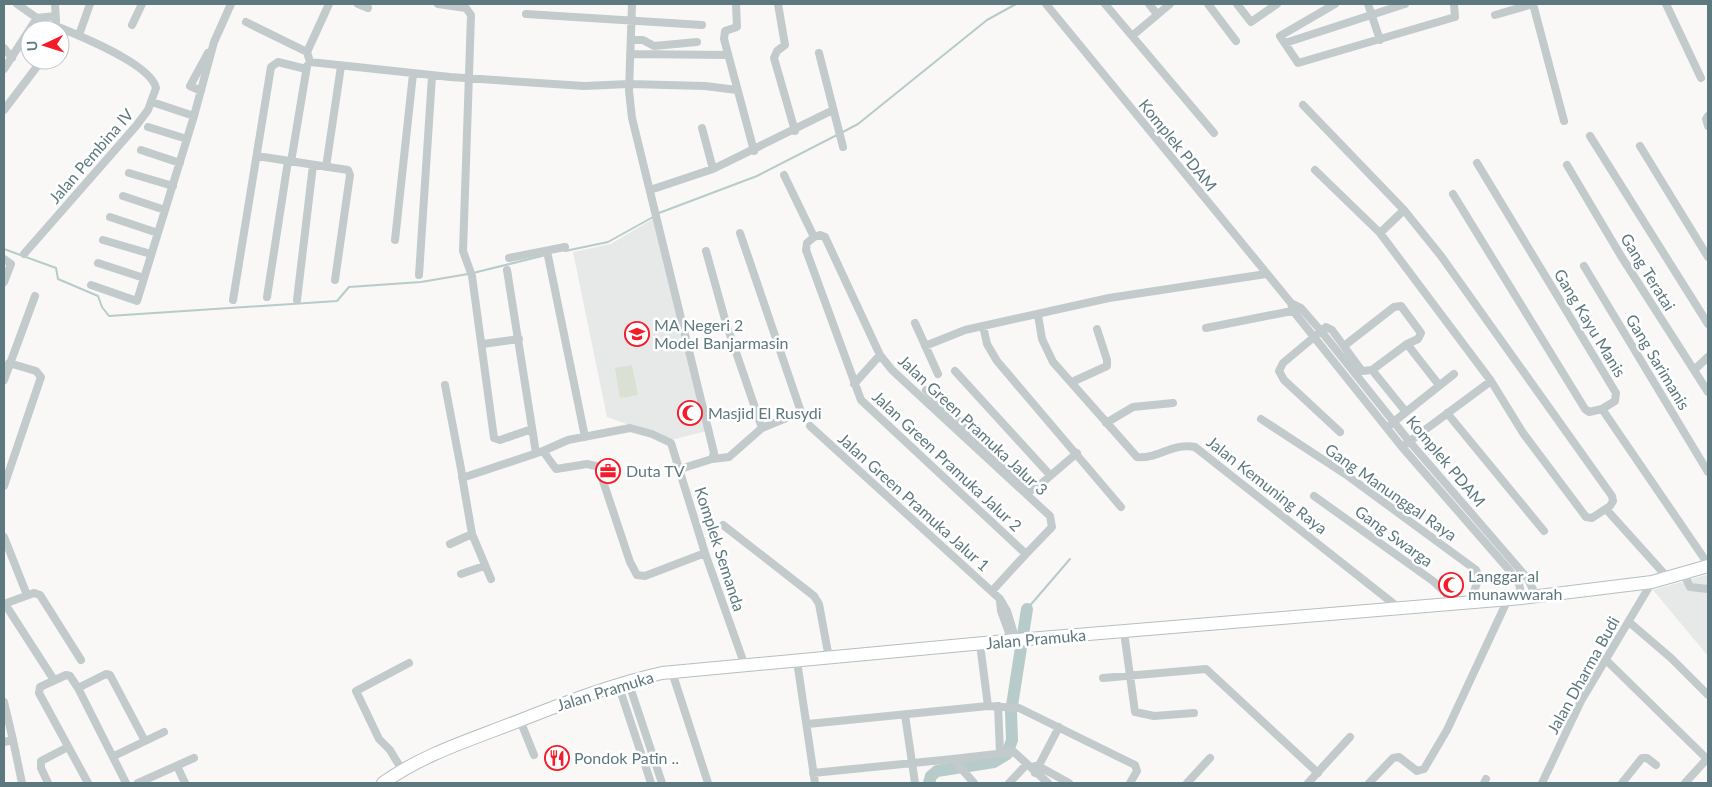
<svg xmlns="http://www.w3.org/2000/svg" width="1712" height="787" viewBox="0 0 1712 787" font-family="Lato,sans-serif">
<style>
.built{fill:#e7e8e8}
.park{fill:#dbe0d5}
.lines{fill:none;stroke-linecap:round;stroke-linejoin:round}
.stream{stroke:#b7cbca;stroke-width:2}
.river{stroke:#b7cbca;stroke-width:12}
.primary-casing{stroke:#b5bec0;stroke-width:14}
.street{stroke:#c2cacb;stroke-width:8}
.primary{stroke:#fff;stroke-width:12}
.labels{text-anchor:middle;stroke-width:5;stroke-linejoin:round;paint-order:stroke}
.street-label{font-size:16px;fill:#5d797f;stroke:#fff}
.poi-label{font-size:16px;fill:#5d797f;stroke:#fff;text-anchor:start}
</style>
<rect width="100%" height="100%" fill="#f9f8f6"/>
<!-- built -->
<path class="built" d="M656 217 707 431 671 440 607 417 573 252 611 244Z
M1706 575 1708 577V656L1653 590Z"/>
<!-- park -->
<path class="park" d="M632 365 638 395 620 398 615 368Z"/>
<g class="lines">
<!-- stream -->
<path class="stream" d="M841 133 858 124 987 20 1016 4
M659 213 757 176 837 135
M4 249 56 268 58 279 98 296 102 307 109 316 337 301 349 287 421 282 468 274
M565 251 608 242 653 217
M473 273 546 255
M1027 609 1070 559"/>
<!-- river -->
<path class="river" d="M929 783 931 776 937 771 994 762 1007 754 1012 740 1011 712 1027 609"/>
<defs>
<path id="primary" d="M383 783C425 753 473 739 521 720 567 702 613 684 662 673L1016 640 1522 598 1652 582 1708 566"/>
</defs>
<!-- primary casing -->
<use href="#primary" class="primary-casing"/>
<!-- street -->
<path class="street" d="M17 4 37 18
M55 4 56 21
M358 4 368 8
M438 4 466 8 471 15 463 251 472 276 494 438 500 440 532 429
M632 4 629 91 632 118 714 453 712 459 680 469
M736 4 737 27 725 31 724 39 754 151
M778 4 785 45 777 51 774 58 795 131
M1046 4 1291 303 1294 312 1402 447 1510 571 1519 584 1522 598
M1105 4 1214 133
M1149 4 1157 14
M1208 4 1236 41
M1237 4 1251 22 1277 4
M1335 4 1280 36 1298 63 1455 17 1454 4
M1368 4 1380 40
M1533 4 1564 121
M1666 4 1701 78
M526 14 702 25
M1495 15 1533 4
M246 22 307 52 310 62 450 77 584 86 629 84 705 86 737 90
M132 25 142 4
M79 35 90 4
M1132 36 1170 4
M631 40H643L654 46 697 42
M1285 43 1405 4
M4 48 12 58
M307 52 329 4
M819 53 843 147
M630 54 728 55
M4 69 37 18 55 16
M201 91 190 86 208 53
M152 102 194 116
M1303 105 1404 210 1380 233
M4 110 42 60
M1708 116 1706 119 1708 126
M148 127 187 139
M702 128 713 169
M1590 136 1708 324
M1640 146 1708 257
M141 150 180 163
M257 156 348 170 350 175 335 280
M291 162 307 66
M1477 163 1616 393 1615 401 1602 409 1708 564
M1567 165 1621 256 1708 392
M326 167 341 66
M1315 170 1380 233 1491 381 1523 433 1586 517 1592 518 1610 506 1613 501 1612 496 1441 256 1404 210
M129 173 173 186
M784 175 814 237 807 243 806 250 861 400 1026 554 992 591
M650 190 713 169 833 110
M1453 194 1585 409 1589 412 1602 409
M123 196 165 210
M110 217 158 233
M814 237 820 235 825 237 880 355 892 370 1050 516 1052 527 1026 554
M103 240 151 254
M395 240 413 74
M547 251 585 437
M706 251 726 323 762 428
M24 254 136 126 148 110 156 88C151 64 78 35 56 26
M509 258 565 247
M4 259 11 264 4 282
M98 263 144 278
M1584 266 1708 472
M507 270 536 453
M419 275 432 76
M91 285 137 301 194 116 214 42 231 4
M267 297 288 161
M233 300 271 67 278 62 306 69
M297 300 313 165
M1291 303 1301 308 1321 331 1409 441 1528 579 1536 596
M1038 315 1042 339 1053 362 1137 457C1156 460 1173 442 1195 447L1399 608
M915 323 938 374
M983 326 987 344 997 361 1121 507
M1206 328 1297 310
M483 344 519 339
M925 346 965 330 1109 298 1266 274
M1344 346 1394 307 1401 306 1421 333 1418 339 1407 344 1439 385
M1372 370 1407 344
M1694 370 1708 357
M955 371 1050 475
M4 380 35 296
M1072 382 1107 366V360L1097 329
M854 384 880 355
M445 385 462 474 465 477 543 451 568 440 630 428 652 434 671 443 705 553 745 666
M926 390 1031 490 1035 489 1077 453
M1447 413 1544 531
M1261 419 1348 476 1476 570 1479 576 1471 602
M1106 423 1133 407 1173 403
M1391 424 1454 374
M810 426 1000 599 1007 611 1016 640
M1340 432 1284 380 1279 371 1283 363 1326 327 1332 330 1362 371 1372 370 1406 412
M1406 444 1491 381
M543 451 556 469 587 464 596 466 599 469 630 562 637 575 645 576 705 553
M712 459 729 457 762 428 801 412 740 233
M462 476 472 534 491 579
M4 486 41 377 36 371 9 363
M1314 496 1433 581 1446 593 1452 604
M1606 509 1668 578
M723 525 814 596 819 604 829 658
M4 537 27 595
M450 544 472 534
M461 574 484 566
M1684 574 1690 587 1708 589
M1000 601 1001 611 1009 633
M4 604 34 593 40 595 81 660
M5 604 54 680
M1629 622 1671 658 1708 695
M1124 632 1135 712 1154 716 1194 713
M980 644 988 706
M1605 659 1705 757V761L1685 783
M797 661 815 783
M672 672 708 783
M1103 678 1206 669 1318 773
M628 681 662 783
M618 684 651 783
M78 688 106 674 110 675 145 741
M4 702 13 740
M998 706 1000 753
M905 715 915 783
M520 720 534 755
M808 724 988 706 1019 708 1135 765 1137 771 1130 783
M4 742 13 740 22 783
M114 756 164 732
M177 766 185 783
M1035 766 1040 767 1069 783
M402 770 390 750 379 739 356 691 409 663
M813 773 953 759
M1035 773 1059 727
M48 783 41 768V761L68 747
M88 783 39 693 40 687 66 675 70 676 78 688 126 783
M138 783 194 758
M974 783 953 759 1014 752 1048 783
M1009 783 1027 764
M1187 783 1210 758
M1308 783 1350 737
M1369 783 1393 758 1399 757 1417 771 1424 769 1447 730 1508 599
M1484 783 1486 779
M1542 783 1581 701 1652 582
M1622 783 1642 758H1647L1656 765"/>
<!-- primary -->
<use href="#primary" class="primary"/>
</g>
<!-- icons -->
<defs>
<symbol id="school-ring" viewBox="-11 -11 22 22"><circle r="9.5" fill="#fff" stroke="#f51b28" stroke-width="1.5"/><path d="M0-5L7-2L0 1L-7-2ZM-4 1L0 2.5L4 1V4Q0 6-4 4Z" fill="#f51b28"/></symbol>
<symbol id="mosque-ring" viewBox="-11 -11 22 22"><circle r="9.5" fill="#fff" stroke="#f51b28" stroke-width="1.5"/><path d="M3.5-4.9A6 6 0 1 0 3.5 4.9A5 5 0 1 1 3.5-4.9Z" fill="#f51b28"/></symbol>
<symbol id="office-ring" viewBox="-11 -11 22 22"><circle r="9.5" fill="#fff" stroke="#f51b28" stroke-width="1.5"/><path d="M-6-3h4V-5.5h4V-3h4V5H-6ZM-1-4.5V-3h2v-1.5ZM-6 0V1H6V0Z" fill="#f51b28"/></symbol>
<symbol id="restaurant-ring" viewBox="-11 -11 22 22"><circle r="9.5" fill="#fff" stroke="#f51b28" stroke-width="1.5"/><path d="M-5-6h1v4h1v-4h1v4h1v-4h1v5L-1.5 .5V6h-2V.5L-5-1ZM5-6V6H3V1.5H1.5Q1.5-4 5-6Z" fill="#f51b28"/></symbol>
</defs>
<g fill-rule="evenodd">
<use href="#school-ring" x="623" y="320" width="28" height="28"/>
<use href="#mosque-ring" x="676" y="399" width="28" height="28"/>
<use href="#office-ring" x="594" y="457" width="28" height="28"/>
<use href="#mosque-ring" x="1437" y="571" width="28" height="28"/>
<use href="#restaurant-ring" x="543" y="744" width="28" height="28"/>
</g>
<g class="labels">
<!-- street labels -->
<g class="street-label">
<text transform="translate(1178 145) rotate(51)" y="6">Komplek PDAM</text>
<text transform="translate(91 156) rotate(-49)" y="6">Jalan Pembina IV</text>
<text transform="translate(1648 272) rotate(58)" y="6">Gang Teratai</text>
<text transform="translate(1590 323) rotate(59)" y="6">Gang Kayu Manis</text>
<text transform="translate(1658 362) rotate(59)" y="6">Gang Sarimanis</text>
<text transform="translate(973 425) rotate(43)" y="6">Jalan Green Pramuka Jalur 3</text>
<text transform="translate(947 461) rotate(43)" y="6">Jalan Green Pramuka Jalur 2</text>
<text transform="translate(1446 461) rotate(50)" y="6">Komplek PDAM</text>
<text transform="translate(1267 485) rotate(38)" y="6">Jalan Kemuning Raya</text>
<text transform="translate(1391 492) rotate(35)" y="6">Gang Manunggal Raya</text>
<text transform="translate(914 502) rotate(42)" y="6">Jalan Green Pramuka Jalur 1</text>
<text transform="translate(1394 536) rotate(36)" y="6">Gang Swarga</text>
<text transform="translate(720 549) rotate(72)" y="6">Komplek Semanda</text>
<text transform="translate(1036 639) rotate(-5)" y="6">Jalan Pramuka</text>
<text transform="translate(1583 675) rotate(-61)" y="6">Jalan Dharma Budi</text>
<text transform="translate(605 691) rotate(-17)" y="6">Jalan Pramuka</text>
</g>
<!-- poi labels -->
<g class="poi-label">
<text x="654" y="331">MA Negeri 2<tspan x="654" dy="18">Model Banjarmasin</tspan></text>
<text x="708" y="419">Masjid El Rusydi</text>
<text x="626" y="477">Duta TV</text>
<text x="1468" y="582">Langgar al<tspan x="1468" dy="18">munawwarah</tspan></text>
<text x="574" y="764">Pondok Patin ..</text>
</g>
</g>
<!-- border -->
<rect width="1712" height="787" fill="none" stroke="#5d797f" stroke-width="10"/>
<!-- north arrow -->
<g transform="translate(45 45) rotate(266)"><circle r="24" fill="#ffffff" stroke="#bec9cc"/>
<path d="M0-4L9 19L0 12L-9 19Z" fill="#f51b28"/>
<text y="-8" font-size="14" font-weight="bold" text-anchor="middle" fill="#5d797f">U</text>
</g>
</svg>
